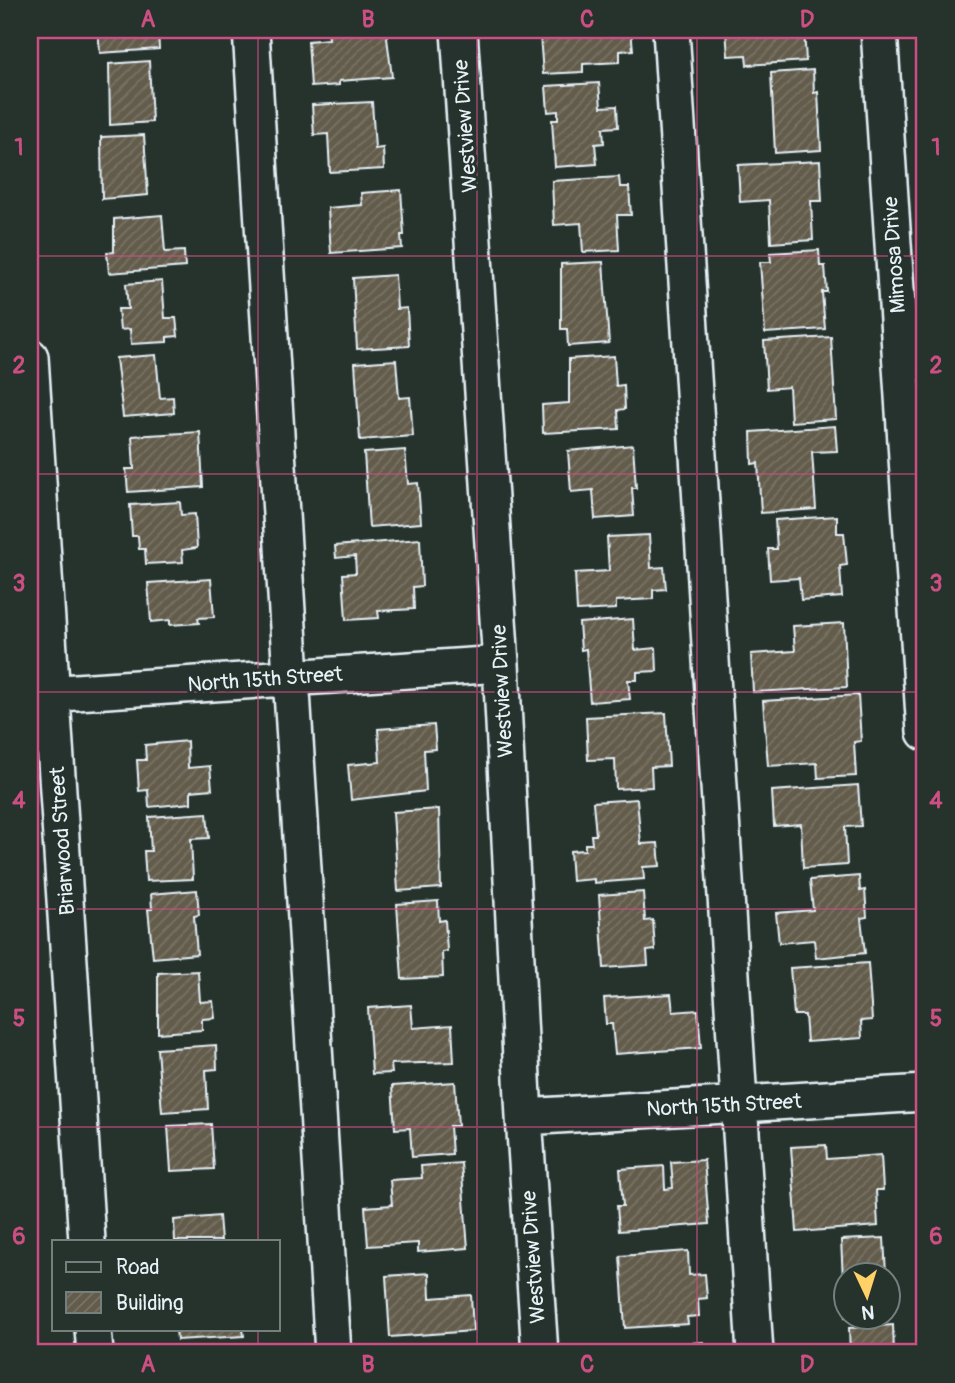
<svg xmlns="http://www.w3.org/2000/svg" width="955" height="1383" viewBox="0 0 955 1383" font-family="Pangolin,sans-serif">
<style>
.building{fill:url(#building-hatch);stroke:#e8f1f8;stroke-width:2}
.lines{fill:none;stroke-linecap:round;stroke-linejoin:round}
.minor-casing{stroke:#e8f1f8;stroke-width:40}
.minor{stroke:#26332d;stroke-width:35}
.grid{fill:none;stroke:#cc4e82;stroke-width:2;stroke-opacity:0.55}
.labels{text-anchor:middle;stroke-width:6;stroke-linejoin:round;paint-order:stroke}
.street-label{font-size:21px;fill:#e8f1f8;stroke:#26332d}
.neatline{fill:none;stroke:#cc4e82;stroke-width:2.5}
.grid-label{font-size:23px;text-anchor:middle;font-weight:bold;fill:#cc4e82}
</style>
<defs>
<pattern id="building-hatch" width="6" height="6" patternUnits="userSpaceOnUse" patternTransform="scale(1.75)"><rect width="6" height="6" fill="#635c4c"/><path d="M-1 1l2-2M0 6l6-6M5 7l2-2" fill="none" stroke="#797467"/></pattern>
</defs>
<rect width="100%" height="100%" fill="#26332d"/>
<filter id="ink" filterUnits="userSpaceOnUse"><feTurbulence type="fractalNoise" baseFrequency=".0143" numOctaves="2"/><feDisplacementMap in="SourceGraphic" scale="14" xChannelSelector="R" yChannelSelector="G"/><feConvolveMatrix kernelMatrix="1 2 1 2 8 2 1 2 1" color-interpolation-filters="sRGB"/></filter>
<g filter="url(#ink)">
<!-- building -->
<path class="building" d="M98 30H158L159 49 100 53Z
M328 30H386L392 77 339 81V85L311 87 308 41 329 39Z
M574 30H631L633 50 620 51V62L583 64V72L543 74 540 35 574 33Z
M726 30H804L806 61 747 65 746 55 728 56Z
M149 61 152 122 110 125 109 64Z
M813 70 814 93 818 92 821 150 775 153 771 73Z
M599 83 601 107 617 106 618 127 603 128 604 143 595 144 597 164 555 167 552 120H558V111L548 112 546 86Z
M372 102 375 149 383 148 384 169 330 172 328 134 314 135 312 105Z
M144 135 148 195 102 199 101 137Z
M820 161 822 201H811L813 240 771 243 769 200 740 202 738 165Z
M619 177 620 187H629L631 215H617L619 250 583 252 581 223 554 225 552 181Z
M401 190 404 235H401L402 248 331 253 328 208 362 205 361 193Z
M162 215 165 252 184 251 185 267 109 273 107 253 114 252V219Z
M819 250 820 266H825L827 292H822L825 329 765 333 760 262H771L770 253Z
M603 262 609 343 568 346 567 329H561V264Z
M395 275 397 309 407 308 409 346 357 349 353 278Z
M162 281 165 318H176L178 336 167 337V342L131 344 130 329 120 330 118 309H128L126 284Z
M831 337 836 419 791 422 789 387 767 389 764 341Z
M156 355 160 398 173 397 174 413 123 417 116 358Z
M614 356 616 386 624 385 625 409 618 410 619 429 543 433 542 405 569 403V359Z
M396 360 399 398 410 397 413 436 360 440 355 363Z
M835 426 837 451 812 452 816 509 761 513 758 463 752 464 751 432Z
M200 432 203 487 128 492 126 469H134L132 436Z
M633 445 636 488H632L634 516 595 519 593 490 571 492 568 451Z
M405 450 408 484 418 483 421 523 369 527 364 453Z
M180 502 181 515 195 514 197 548 182 550 183 562 146 564 145 549H139L138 536H132L130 505Z
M837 516V533H844L847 565 840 566 842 597 801 600 799 578 770 580 768 549H777L775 520Z
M649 535 651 568 664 567 666 589 653 590V599L616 601V609L577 611 575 573 609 571 607 537Z
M420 539 422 586 413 587 414 609 378 611 379 618 346 620 343 574 356 573 355 556 336 558 335 546Z
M211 579 214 617 198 618 199 623 170 625V620L151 622 148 583Z
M633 619 635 650 656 648 657 671 637 672V680H628L630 699 590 702 586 649 581 650 579 623Z
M844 623 847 687 753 692 751 654 795 651 793 626Z
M858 695 861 741 854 742 856 776 818 778 817 763 768 766 763 701Z
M666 713 669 766 651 767 652 787 616 789 615 759 588 760 586 717Z
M434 725 436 749 424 750 426 791 351 800 348 765 380 762 378 729Z
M187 741 188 768 210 766 212 789 191 791V803L149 807 148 790 139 791 137 760H146L145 745Z
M858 785 861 826 845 827 847 865 803 868 801 824 774 826 772 791Z
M637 799 641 844 658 843 660 866 643 867 644 879 594 883V879L572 881 570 851 585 850V844H592L591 835H596L593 802Z
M439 809 441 888 398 891 393 812Z
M207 813 209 838 191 839 193 879 146 881 144 851H151L149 817Z
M859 876 860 891 865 890 867 917 861 918 865 953 816 958 814 940 779 943 776 913 813 910 810 880Z
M197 890 199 915 194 916 197 954 153 958 148 909H152L151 894Z
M643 892 645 921 653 920 655 950 647 951 648 965 604 968 599 895Z
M438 901 439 921 445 920 447 951 442 952 443 977 402 979 397 904Z
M868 963 872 1020 861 1021 862 1038 807 1042 805 1015H794L790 968Z
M198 971 200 1002 213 1001 215 1018 202 1019V1030L158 1033V973Z
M671 994 673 1012 698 1010 701 1048 615 1054 612 1024H606L604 998Z
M411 1005 413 1028 452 1025 454 1062 391 1064 392 1073 372 1074 368 1008Z
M216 1045 217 1069 206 1070 208 1109 162 1112 157 1049Z
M455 1082 458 1126H450L452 1154 412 1157 410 1128 395 1129 392 1086Z
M211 1124 214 1169 171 1171 168 1126Z
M826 1145 827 1159 881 1155 883 1190H876L878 1226 797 1232 791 1147Z
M704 1160 709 1224 619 1231 617 1206H623L620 1169 664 1166 665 1189 673 1188 671 1162Z
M461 1163 468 1248 418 1252V1243L368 1246 365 1207 392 1205 390 1180 422 1178 421 1166Z
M219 1216 221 1241H175L174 1220Z
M884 1238 886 1274H846V1316H864L845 1318 841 1240Z
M688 1251 689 1275 705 1274 707 1298 698 1299 699 1316 687 1317 688 1324 625 1328 620 1256Z
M429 1273 430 1298 471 1295 473 1331 390 1337 386 1276Z
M893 1325 894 1353H850L849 1328Z
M176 1329H243L244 1336 177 1340Z
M704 1342V1353H661V1345Z"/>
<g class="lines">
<defs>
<path id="minor" d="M251 30 333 1353
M459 30 501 664 524 1117 540 1353
M671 30 755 1353
M879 30 925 732
M30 357 87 1241
M30 695 501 664
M524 1117 925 1093
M93 1329 95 1353"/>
</defs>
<!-- minor casing -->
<use href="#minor" class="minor-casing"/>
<!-- minor -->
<use href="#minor" class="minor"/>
</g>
</g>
<!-- grid -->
<path class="grid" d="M258 30V1241M477 30V1353M697 30V1353M30 256H925M30 474H925M30 692H925M30 909H925M30 1127H925M258 1329V1353"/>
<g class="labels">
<!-- street labels -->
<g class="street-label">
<text transform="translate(465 126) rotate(-94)" y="7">Westview Drive</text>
<text transform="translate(894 255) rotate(-94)" y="7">Mimosa Drive</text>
<text transform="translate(265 679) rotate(-4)" y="7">North 15th Street</text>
<text transform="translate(502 691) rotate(-93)" y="7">Westview Drive</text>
<text transform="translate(62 841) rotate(-94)" y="7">Briarwood Street</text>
<text transform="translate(724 1105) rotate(-3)" y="7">North 15th Street</text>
<text transform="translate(533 1257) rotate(-94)" y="7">Westview Drive</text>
</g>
</g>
<!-- margin -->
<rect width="955" height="1383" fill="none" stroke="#26332d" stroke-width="77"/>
<!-- legend -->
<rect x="52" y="1240" width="228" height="91" fill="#26332d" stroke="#747f7e" stroke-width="2"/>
<rect x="66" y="1262" width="35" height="10" fill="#26332d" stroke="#747f7e" stroke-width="2"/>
<text x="116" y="1274" font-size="21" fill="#e8f1f8">Road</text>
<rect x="66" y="1292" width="35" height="21" fill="url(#building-hatch)" stroke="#747f7e" stroke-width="2"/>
<text x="116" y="1310" font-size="21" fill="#e8f1f8">Building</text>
<!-- north arrow -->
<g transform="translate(867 1296) rotate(176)"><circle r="33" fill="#26332d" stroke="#747f7e" stroke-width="2"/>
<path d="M0-5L12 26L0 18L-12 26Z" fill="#ffd166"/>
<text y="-10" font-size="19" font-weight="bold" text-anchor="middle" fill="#e8f1f8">N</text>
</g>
<rect x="38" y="38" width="878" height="1306" class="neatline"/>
<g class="grid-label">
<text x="148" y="27">A</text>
<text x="368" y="27">B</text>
<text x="587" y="27">C</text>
<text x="807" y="27">D</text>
<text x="19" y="155">1</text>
<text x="936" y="155">1</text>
<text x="19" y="373">2</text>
<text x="936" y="373">2</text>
<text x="19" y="591">3</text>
<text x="936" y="591">3</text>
<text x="19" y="808">4</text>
<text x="936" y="808">4</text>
<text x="19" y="1026">5</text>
<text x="936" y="1026">5</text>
<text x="19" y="1244">6</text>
<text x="936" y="1244">6</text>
<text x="148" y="1372">A</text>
<text x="368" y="1372">B</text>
<text x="587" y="1372">C</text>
<text x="807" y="1372">D</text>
</g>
</svg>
